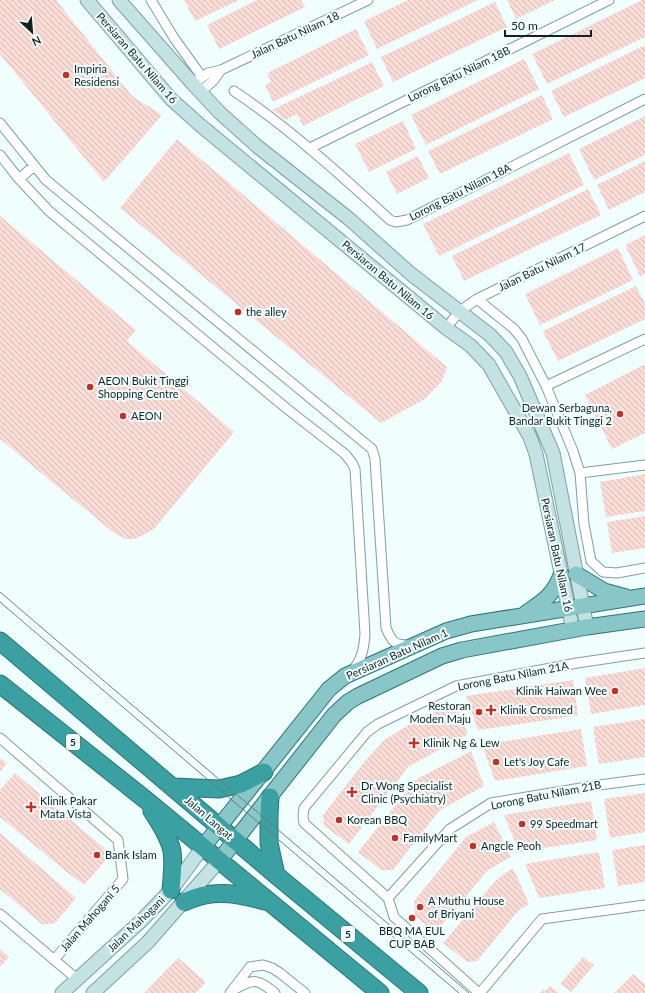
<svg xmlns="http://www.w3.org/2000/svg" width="645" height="993" viewBox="0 0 645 993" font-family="Lato,sans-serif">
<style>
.building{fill:url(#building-back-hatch)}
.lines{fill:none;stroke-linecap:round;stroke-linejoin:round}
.street-casing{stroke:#7ea0a0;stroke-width:11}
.secondary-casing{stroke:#7ea0a0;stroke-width:15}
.primary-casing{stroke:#2d7474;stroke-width:17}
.highway-casing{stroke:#2d7474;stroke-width:19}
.street{stroke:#fff;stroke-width:9}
.secondary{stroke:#c4e2e3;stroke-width:13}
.primary{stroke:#89c6c7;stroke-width:15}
.highway{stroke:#3ba0a1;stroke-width:17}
.tram{stroke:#6f7d7d;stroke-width:1}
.poi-dot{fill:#bf3129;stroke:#f0fefe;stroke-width:1.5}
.labels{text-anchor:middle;stroke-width:4;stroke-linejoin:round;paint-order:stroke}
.shield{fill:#f0fefe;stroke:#556363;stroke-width:1}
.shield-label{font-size:10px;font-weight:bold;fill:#132121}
.street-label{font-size:11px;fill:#132121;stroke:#f0fefe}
.poi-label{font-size:11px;fill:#132121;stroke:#f0fefe;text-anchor:start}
</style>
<defs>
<pattern id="building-back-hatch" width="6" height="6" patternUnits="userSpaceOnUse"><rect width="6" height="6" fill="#fbdbd6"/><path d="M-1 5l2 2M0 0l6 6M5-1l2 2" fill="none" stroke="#d6bcb7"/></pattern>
</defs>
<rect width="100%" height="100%" fill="#f0fefe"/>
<!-- building -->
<path class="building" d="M0 0H56L132 96 162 115 104 182 0 54Z
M184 0H239L195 21Z
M257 0H301L305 7 219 49 207 25Z
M408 0H478L377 49 364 21Z
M507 0H555L516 19Z
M642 0H645V37L547 84 532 54Z
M495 2 507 27 393 82 381 57Z
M356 29 369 55 273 102 265 85 271 82 267 73Z
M645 45V78L564 117 551 91Z
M524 59 539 89 426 145 411 115Z
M372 62 384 86 329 113 303 126 297 114 286 120 272 110Z
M542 95 553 119 440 174 428 151Z
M645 116V155L594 180 579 149Z
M403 121 416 149 369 172 355 144Z
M177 139 447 367 442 381 425 399 381 423 120 208Z
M569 153 584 185 439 256 423 224Z
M418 156 429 178 397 194 386 172Z
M645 161V192L609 210 597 185Z
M588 189 601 215 464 281 452 256Z
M0 216 136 330 127 341 234 432 154 529 145 534 135 539H126L114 533 0 439Z
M645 235V274L640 276 625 245Z
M618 248 633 280 540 325 525 294Z
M636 286 645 304V319L558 361 543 331Z
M645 364V433L612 449 585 395Z
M645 474V511L606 517 600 482Z
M645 516V548L612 553 607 522Z
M645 668V705L591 714 585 678Z
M573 680 578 715 555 719 478 730 466 696Z
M455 701 468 734 408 767 349 844 324 826 323 815 364 762 384 740 420 718Z
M645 719V757L599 764 593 727Z
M581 729 587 766 495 781 482 745Z
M471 751 484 786 440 810 393 870H381L358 852 403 796 417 779Z
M0 758 7 763 0 772Z
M15 773 104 848 106 860 84 885 68 873 0 817V790Z
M645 793V832L610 838 604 799Z
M591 801 597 840 531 850 519 852 504 815Z
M494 822 511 857 488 870 435 933 415 916 414 901 466 837Z
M0 833 76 898 55 923 43 925 0 889Z
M645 845V882L618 886 612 850Z
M599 852 605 888 539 898 525 864Z
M513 868 529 904 519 910 477 961 467 962 443 943 496 880Z
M0 949 9 957 0 967Z
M583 957 594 965 571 992 560 984Z
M178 958 206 982 196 993H144Z
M633 974 645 984V993H614Z
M550 986 559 993H540L543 989 545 991Z"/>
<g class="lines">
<defs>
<path id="street" d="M151 0 174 38 202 77
M193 84 208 73 221 70 368 0
M234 91C290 129 340 174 390 220L396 222 407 220 645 99
M200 92 213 81 221 70
M0 123 46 180 372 449 375 459 386 628C392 642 394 645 410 645
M310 148 609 0
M0 155 19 179 49 211 286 408 345 454 352 463 355 469 365 634C364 648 362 659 353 670
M19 179 34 166
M477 299 514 329 522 339 546 386 573 451 580 473 584 524 591 561 603 572 617 573 645 568
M446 328 460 311 477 299 645 216
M546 386 645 339
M580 473 645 465
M0 738 118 840 123 879 54 960
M388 898 450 829 491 803 599 785 645 779
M0 914 78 980
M235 989C255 978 257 979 275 993
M230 993 250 967 263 965 272 968 280 973 305 993
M479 993 394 917 388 898 304 823 303 816 304 808 367 732 378 724 456 686 577 663 645 653
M480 993 542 919 645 905"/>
<path id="secondary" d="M87 0 171 99 200 125 446 328 471 346 489 365 530 437 536 454 573 630
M119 0 193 84 219 112 258 147 348 218 411 274 490 335 506 352 520 376 553 453 587 627
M62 993 140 922 171 890 203 847
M93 993 148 942 219 861"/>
<path id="primary" d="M576 574 604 591 626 597
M526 613C542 602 554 595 561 575
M203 847 329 689 345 676 446 631 471 624 645 596
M219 861 334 715 348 702 358 696 442 656 462 650 587 627 645 619"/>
<path id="highway" d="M0 641 276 875 419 993
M0 684 146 800 380 993
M174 787 219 789 241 784 264 772
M270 797 269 815V843L276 875
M152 811C160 823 169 837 172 851 174 864 172 877 171 890
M184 902C191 899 198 896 205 895 224 891 245 895 264 901"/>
</defs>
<!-- street casing -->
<use href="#street" class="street-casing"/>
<!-- secondary casing -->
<use href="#secondary" class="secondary-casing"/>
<!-- primary casing -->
<use href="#primary" class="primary-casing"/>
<!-- highway casing -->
<use href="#highway" class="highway-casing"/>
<!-- street -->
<use href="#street" class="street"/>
<!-- secondary -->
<use href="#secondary" class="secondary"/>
<!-- primary -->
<use href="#primary" class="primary"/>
<!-- highway -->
<use href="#highway" class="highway"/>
<!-- tram -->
<path class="tram" d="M0 592 469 993
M0 602 193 767 459 993"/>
</g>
<!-- markers -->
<g class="poi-dot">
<circle cx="66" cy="75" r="4"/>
<circle cx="238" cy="312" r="4"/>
<circle cx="90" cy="387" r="4"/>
<circle cx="620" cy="414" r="4"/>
<circle cx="123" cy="416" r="4"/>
<circle cx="615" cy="691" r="4"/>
<path d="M489 704h4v4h4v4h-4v4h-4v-4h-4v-4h4z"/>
<circle cx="479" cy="712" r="4"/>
<path d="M412 737h4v4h4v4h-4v4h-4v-4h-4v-4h4z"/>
<circle cx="496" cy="762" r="4"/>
<path d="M350 786h4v4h4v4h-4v4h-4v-4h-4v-4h4z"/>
<path d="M29 801h4v4h4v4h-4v4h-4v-4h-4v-4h4z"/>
<circle cx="339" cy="820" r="4"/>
<circle cx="522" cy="824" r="4"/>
<circle cx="395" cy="838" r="4"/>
<circle cx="473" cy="846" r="4"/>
<circle cx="97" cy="855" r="4"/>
<circle cx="420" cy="907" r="4"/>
<circle cx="412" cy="918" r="4"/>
</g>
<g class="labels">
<!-- shield labels -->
<g class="shield">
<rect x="66" y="734" width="14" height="16" rx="3"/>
<rect x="341" y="926" width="14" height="16" rx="3"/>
</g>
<g class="shield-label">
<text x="73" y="746">5</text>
<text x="348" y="938">5</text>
</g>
<!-- street labels -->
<g class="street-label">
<text transform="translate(295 35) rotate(-25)" y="4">Jalan Batu Nilam 18</text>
<text transform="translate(137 58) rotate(49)" y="4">Persiaran Batu Nilam 16</text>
<text transform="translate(459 74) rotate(-26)" y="4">Lorong Batu Nilam 18B</text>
<text transform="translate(460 192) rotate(-27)" y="4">Lorong Batu Nilam 18A</text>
<text transform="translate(542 267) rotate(-26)" y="4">Jalan Batu Nilam 17</text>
<text transform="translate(388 280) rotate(40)" y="4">Persiaran Batu Nilam 16</text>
<text transform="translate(557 555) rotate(78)" y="4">Persiaran Batu Nilam 16</text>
<text transform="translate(397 654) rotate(-24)" y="4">Persiaran Batu Nilam 1</text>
<text transform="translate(513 676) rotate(-11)" y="4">Lorong Batu Nilam 21A</text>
<text transform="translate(546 795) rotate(-11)" y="4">Lorong Batu Nilam 21B</text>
<text transform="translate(209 818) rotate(41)" y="4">Jalan Langat</text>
<text transform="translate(90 918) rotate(-49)" y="4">Jalan Mahogani 5</text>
<text transform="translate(136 924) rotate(-44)" y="4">Jalan Mahogani</text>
</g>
<!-- poi labels -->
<g class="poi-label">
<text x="74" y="73">Impiria<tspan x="74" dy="13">Residensi</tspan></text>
<text x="246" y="316">the alley</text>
<text x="98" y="385">AEON Bukit Tinggi<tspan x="98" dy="13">Shopping Centre</tspan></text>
<text x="612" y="412" text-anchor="end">Dewan Serbaguna,<tspan x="612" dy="13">Bandar Bukit Tinggi 2</tspan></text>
<text x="131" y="420">AEON</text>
<text x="607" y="695" text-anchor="end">Klinik Haiwan Wee</text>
<text x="471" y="710" text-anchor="end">Restoran<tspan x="471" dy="13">Moden Maju</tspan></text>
<text x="500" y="714">Klinik Crosmed</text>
<text x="423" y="747">Klinik Ng &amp; Lew</text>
<text x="504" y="766">Let's Joy Cafe</text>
<text x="361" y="790">Dr Wong Specialist<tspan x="361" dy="13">Clinic (Psychiatry)</tspan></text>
<text x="40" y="805">Klinik Pakar<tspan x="40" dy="13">Mata Vista</tspan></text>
<text x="347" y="824">Korean BBQ</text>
<text x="530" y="828">99 Speedmart</text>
<text x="403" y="842">FamilyMart</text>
<text x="481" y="850">Angcle Peoh</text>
<text x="105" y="859">Bank Islam</text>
<text x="428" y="905">A Muthu House<tspan x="428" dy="13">of Briyani</tspan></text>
<text x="412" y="935" text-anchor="middle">BBQ MA EUL<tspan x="412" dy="13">CUP BAB</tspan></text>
</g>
</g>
<!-- north arrow -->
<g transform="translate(32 32) rotate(154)" stroke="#f0fefe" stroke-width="3" paint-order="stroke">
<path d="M0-3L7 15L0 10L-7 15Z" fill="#132121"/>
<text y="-6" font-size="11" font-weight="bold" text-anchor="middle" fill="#132121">N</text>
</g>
<!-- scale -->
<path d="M505 30v6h86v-6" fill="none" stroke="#132121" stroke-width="2"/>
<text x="511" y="30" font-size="12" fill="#132121" stroke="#f0fefe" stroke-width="3" paint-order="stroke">50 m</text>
</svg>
